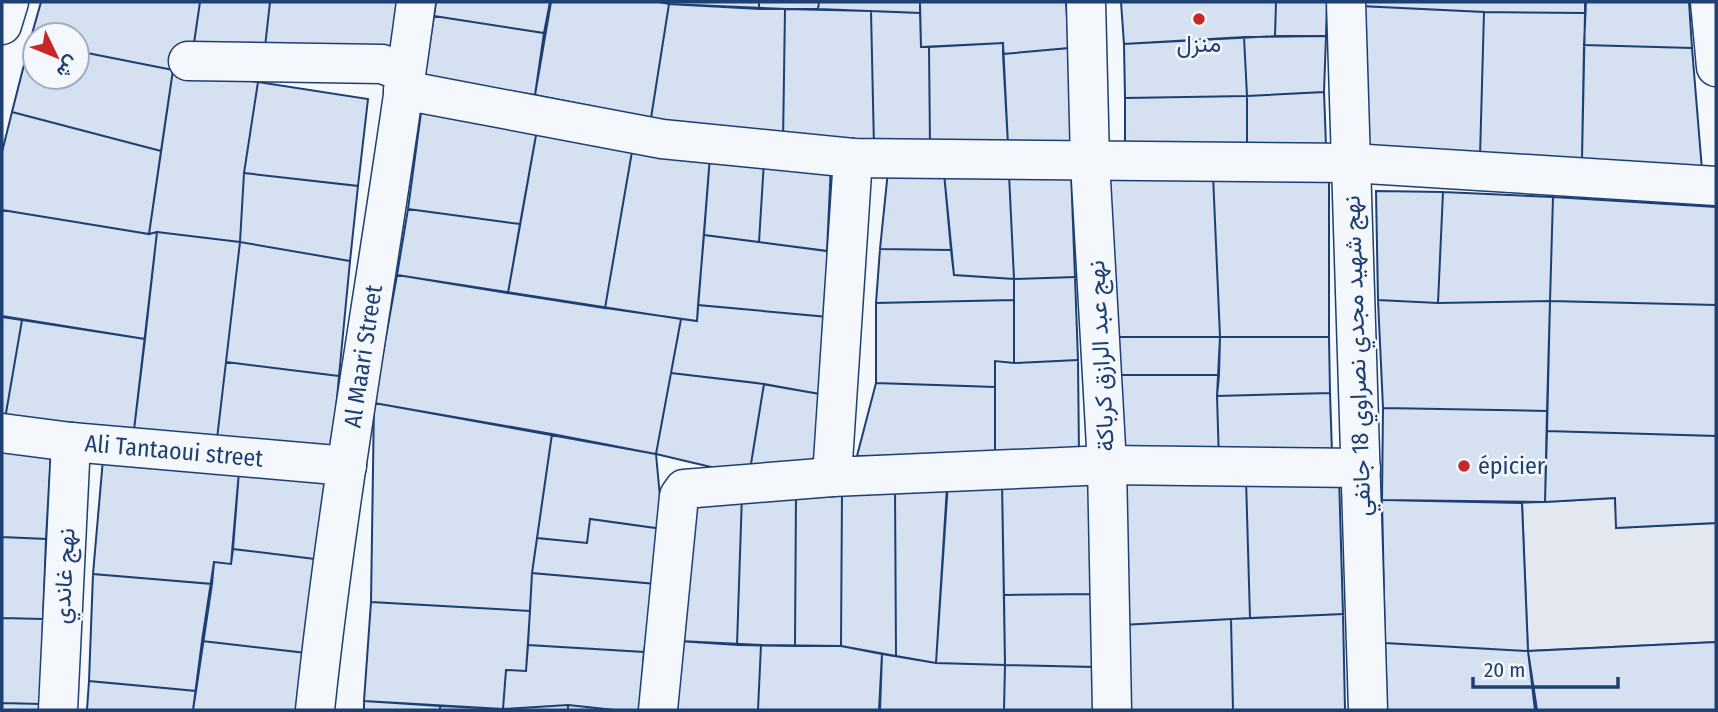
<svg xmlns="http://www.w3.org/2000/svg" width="1718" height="712" viewBox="0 0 1718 712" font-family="'Fira Sans Condensed',Vazirmatn,sans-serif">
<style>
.parking{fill:#e3e8f0;stroke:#687fa3;stroke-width:2}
.building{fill:#d5e0f0;stroke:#1d3f73;stroke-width:2}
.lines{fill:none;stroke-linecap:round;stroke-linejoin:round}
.street-casing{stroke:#1d3f73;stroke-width:41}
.street{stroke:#f4f7fb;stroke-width:38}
.poi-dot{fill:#c62828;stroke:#f4f7fb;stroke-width:2.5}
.labels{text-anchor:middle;stroke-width:5;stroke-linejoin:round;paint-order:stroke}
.poi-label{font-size:24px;fill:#1d3f73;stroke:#f4f7fb}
.street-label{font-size:24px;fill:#1d3f73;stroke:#f4f7fb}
</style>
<rect width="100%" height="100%" fill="#f4f7fb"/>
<!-- parking -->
<path class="parking" d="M1615 498 1617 528 1716 523V642L1528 651 1522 503Z"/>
<!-- building -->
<path class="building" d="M41 2H200L194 43 173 70 77 51V35H35V42L30 41Z
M200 2H270L265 47 194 43Z
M270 2H405L399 61 265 47Z
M436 2H550L544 33 434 16Z
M551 2H659L669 4 651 118 535 95Z
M669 2H759V9L669 4Z
M759 2H819L818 9H759Z
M819 2H920V13L818 9Z
M920 2H1066L1069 48 1003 54V43L921 47Z
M1121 2H1276L1275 36 1124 44Z
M1276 2H1327L1326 36H1275Z
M1360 2H1585V13L1484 12 1360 6Z
M1586 2H1689L1692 48 1584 45Z
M669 4 785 9 783 141 651 118Z
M1360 6 1484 12 1480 157 1358 159Z
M785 9 871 11 874 147 783 143Z
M871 11 920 13 921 47H929L930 146 874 147Z
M1484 12 1585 13 1582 159 1480 157Z
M434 16 544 33 535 95 424 78Z
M1326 36 1324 92 1247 96 1244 37Z
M1244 37 1247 96 1125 98 1124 44Z
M30 41 35 42V77H77V51L173 70 161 151 12 112Z
M1003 43 1008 145 930 146 929 47Z
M1584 45 1692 48 1702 170 1582 159Z
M1069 48 1075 141 1008 145 1003 54Z
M173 70 258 82 244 173 240 242 157 232 149 234Z
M258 82 368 99 358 186 244 173Z
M1324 92 1326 146 1247 147V96Z
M1247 96V147L1125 148V98Z
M422 105 538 124 520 224 408 209Z
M12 112 161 151 149 234 2 210V152Z
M538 124 634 140 605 308 508 293Z
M634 140 710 156 697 321 605 308Z
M710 156 764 161 759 242 704 235Z
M764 161 831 164 827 251 759 242Z
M888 171 944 173 951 250 880 249Z
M1071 171 1075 277 1014 279 1009 174Z
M244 173 358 186 350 261 240 242Z
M944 173 1009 174 1014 279 954 275Z
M1109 174 1213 175 1220 337H1113Z
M1213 175 1329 177V337H1220Z
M1376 191 1443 192 1438 303 1378 300Z
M1443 192 1553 197 1550 301 1438 303Z
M1553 197 1716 207V305L1550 301Z
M408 209 520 224 508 293 397 275Z
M2 210 149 234 157 232 145 339 2 316Z
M157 232 240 242 217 439 134 430Z
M704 235 827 251 828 317 698 305Z
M240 242 350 261 339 376 226 362Z
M880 249 951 250 954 275 1014 279V300L876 303Z
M397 275 681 319 656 454 374 403Z
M1075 277 1078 360 1014 363V279Z
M1014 300V363L995 361V387L876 383V303Z
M1378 300 1438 303 1550 301 1547 411 1383 408Z
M1550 301 1716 305V436L1547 431Z
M698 305 828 317 820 394 757 383 671 373 681 319 697 321Z
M2 317 22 320 5 419H2Z
M22 320 145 339 134 430 5 419Z
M1113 337H1220L1219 375H1113Z
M1220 337H1329L1330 393 1217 396Z
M1078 360 1079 454 995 455V361L1014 363Z
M226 362 339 376 332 455 217 439Z
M671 373 764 384 749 476 656 454Z
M1113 375H1219L1217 396 1219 461 1114 462Z
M876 383 995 387V455L857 456Z
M764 384 820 394 816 455 801 473 749 476Z
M1330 393 1332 453 1219 461 1217 396Z
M374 403 552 434 532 573 530 611 371 602Z
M1383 408 1547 411 1545 502 1382 500Z
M1547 431 1716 436V523L1616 528 1615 498 1545 502Z
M552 434 656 454 663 529 590 519 587 543 537 538Z
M2 448 51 449 46 539 2 537Z
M103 459 239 471 231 564 214 562 212 584 93 574Z
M239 471 325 480 315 559 233 549Z
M1339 476 1343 614 1250 618 1246 479Z
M1120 479H1246L1250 618 1122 625Z
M948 482H1002L1005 665 936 663Z
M1002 482H1096V594L1004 595Z
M895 487H947L936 663 896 656Z
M895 487 896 656 841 646 842 492Z
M796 492 795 646 737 645 742 494Z
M796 492H842L841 646H795Z
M742 494 737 645 679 641 688 496Z
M1382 500 1522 503 1528 651 1385 643Z
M590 519 663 529 656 584 532 573 537 538 587 543Z
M2 537 46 539 43 619 2 618Z
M233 549 315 559 306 653 202 641 214 562 231 564Z
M532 573 656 584 644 652 528 645Z
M93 574 212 584 196 691 89 681Z
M1096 594 1097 667 1005 665 1004 595Z
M371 602 530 611 526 671 506 670 503 709 364 701Z
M1343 614 1345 710H1233L1231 619Z
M2 618 43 619 41 704 2 703Z
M1231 619 1233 710H1123L1122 625Z
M202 641 306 653 299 710H193Z
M679 641 761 645 758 710H672Z
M1716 642V710H1535L1528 651Z
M1385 643 1528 651 1537 710H1387Z
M528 645 644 652 640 710H615L568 705 503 709 506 670 526 671Z
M761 645 841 646 882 654 880 710H758Z
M882 654 936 663 1005 665 1004 710H879Z
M1005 665 1093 667V710H1004Z
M89 681 196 691 193 710H87Z
M364 701 440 706V710H364Z
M2 703 41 704V710H2Z
M568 705 615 710H568Z
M568 705V710H503V709Z
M440 706 503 709 440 710Z"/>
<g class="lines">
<defs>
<g id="street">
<path d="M1086 2 1090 162 1107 465 1112 710"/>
<path d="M1346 2 1368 710"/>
<path d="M1710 2 1716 67"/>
<path d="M2 25 9 2"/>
<path d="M188 61 382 64 406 73"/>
<path d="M403 90 662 139 853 158 1351 163 1716 186"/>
<path id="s1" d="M2 433 71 442 347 466"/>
<path d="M832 477 853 158"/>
<path d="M58 710 71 442"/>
<path id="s2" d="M315 710C340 473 385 238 416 2"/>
<path d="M658 710 679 496 684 489 832 477 1107 465 1361 468"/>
</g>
</defs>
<!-- street casing -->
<use href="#street" class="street-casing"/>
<!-- street -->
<use href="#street" class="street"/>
</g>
<!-- markers -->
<g class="poi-dot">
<circle cx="1199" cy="19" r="7"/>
<circle cx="1464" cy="466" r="7"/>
</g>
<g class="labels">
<!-- poi labels -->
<g class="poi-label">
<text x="1199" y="52">منزل</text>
<text x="1478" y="474" text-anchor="start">épicier</text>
</g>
<!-- street labels -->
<g class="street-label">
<text dy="8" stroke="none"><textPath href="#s2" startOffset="357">Al Maari Street</textPath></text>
<text transform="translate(1101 356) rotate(-93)" y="8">نهج عبد الرازق كرباكة</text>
<text transform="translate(1357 356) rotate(-92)" y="8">نهج شهيد مجدي نصراوي 18 جانفي</text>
<text dy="8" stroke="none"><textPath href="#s1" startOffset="173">Ali Tantaoui street</textPath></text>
<text transform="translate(64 576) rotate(-87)" y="8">نهج غاندي</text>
</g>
</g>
<!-- border -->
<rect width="1718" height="712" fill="none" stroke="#1d3f73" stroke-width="7"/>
<!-- north arrow -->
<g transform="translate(56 56) rotate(133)"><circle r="33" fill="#f4f7fb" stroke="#9eadc5" stroke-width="2"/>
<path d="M0-5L12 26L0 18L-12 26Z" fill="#c62828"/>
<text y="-10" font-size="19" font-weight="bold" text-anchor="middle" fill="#1d3f73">ش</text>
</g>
<!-- scale -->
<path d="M1473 677v10h145v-10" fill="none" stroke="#1d3f73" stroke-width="3.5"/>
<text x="1484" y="677" font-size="21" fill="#1d3f73" stroke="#f4f7fb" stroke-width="5" paint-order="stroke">20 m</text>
</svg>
